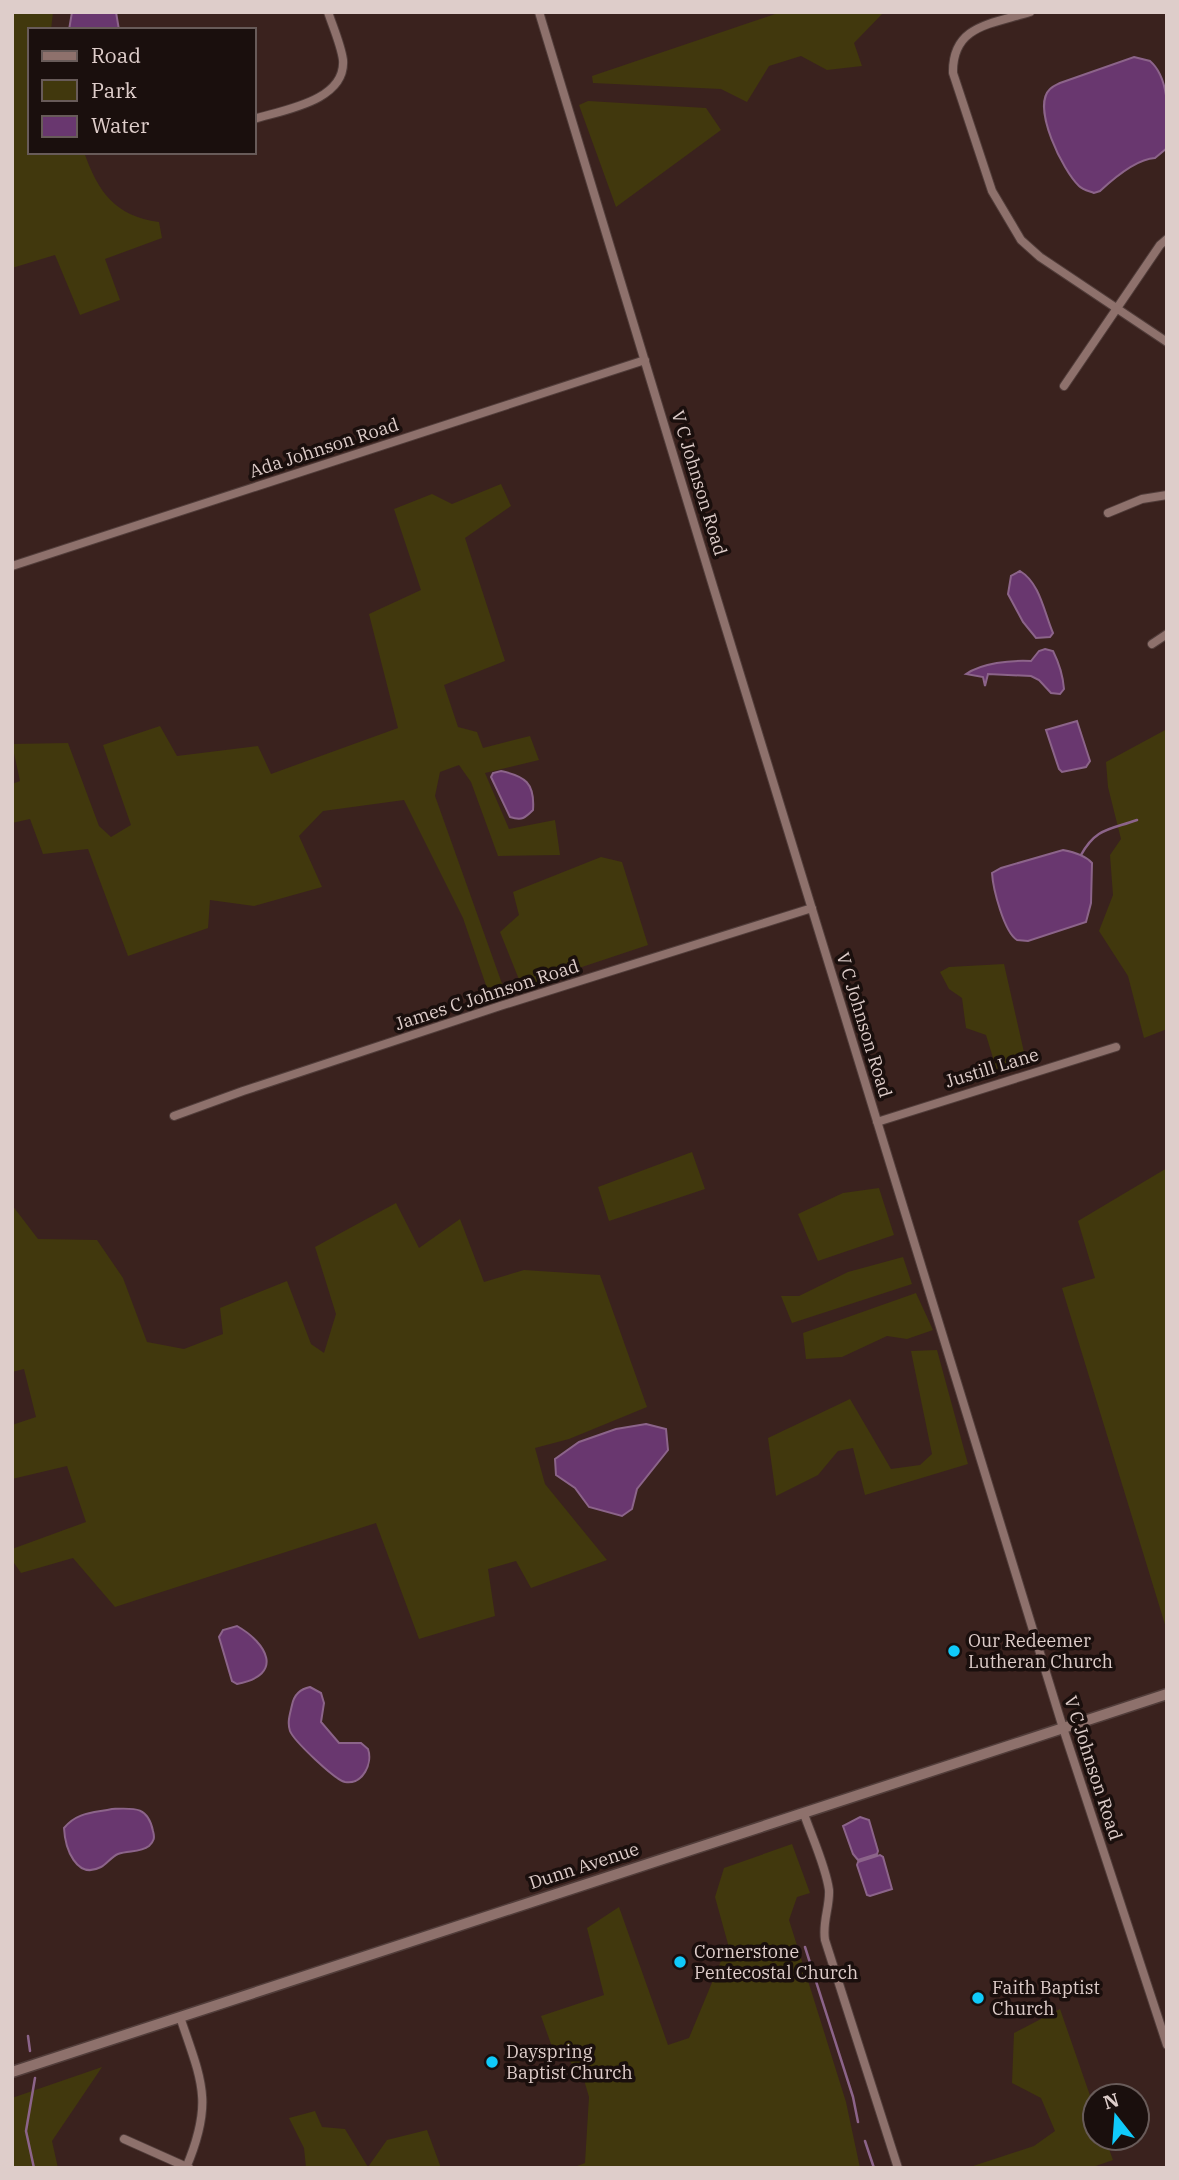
<svg xmlns="http://www.w3.org/2000/svg" width="1179" height="2180" viewBox="0 0 1179 2180" font-family="'IBM Plex Serif',serif">
<style>
.green{fill:#41380d}
.water{fill:#69376f;stroke:#8c648a;stroke-width:2}
.lines{fill:none;stroke-linecap:round;stroke-linejoin:round}
.stream{stroke:#8c648a;stroke-width:2.5}
.minor-casing{stroke:#513d3a;stroke-width:10}
.secondary-casing{stroke:#513d3a;stroke-width:13}
.minor{stroke:#8e716c;stroke-width:8}
.secondary{stroke:#8e716c;stroke-width:10}
.poi-dot{fill:#10cafa;stroke:#1a0f0d;stroke-width:2.5}
.labels{text-anchor:middle;stroke-width:7;stroke-linejoin:round;paint-order:stroke}
.street-label{font-size:18px;fill:#decdca;stroke:#1a0f0d}
.poi-label{font-size:18px;fill:#decdca;stroke:#1a0f0d;text-anchor:start}
</style>
<rect width="100%" height="100%" fill="#3a221e"/>
<!-- green -->
<path class="green" d="M12 12H53L51 30H30V152H84C98 192 115 216 159 222L162 238 105 259 120 300 80 315 55 255 12 268Z
M781 12H884L854 43 862 66 827 70 801 56 769 66 747 102 721 89 593 83 592 76Z
M588 101 706 108 721 130 616 207 579 105Z
M501 484 511 506 465 538 505 661 444 685 458 727 477 732 483 748 530 736 539 760 485 773 509 829 555 820 560 855 498 856 471 782 459 765 440 772 435 796 505 992 491 1000 463 918 404 800 323 811 299 836 322 887 254 906 210 900 208 928 128 956 88 849 43 854 30 819 12 823V784L20 781 12 744 68 743 99 826 111 837 131 825 103 745 160 726 177 756 258 746 271 774 398 728 369 614 421 590 394 509 432 494 452 504Z
M1167 729V1029L1144 1038 1128 976 1099 931 1113 895 1110 855 1121 839 1108 787 1106 762Z
M601 857 622 862 648 945 522 987 500 932 519 915 513 892Z
M1004 964 1026 1061 997 1071 986 1035 966 1028 962 998 949 989 940 972 949 967Z
M692 1152 705 1189 609 1221 598 1187Z
M1167 1168V1631L1062 1288 1095 1278 1078 1221Z
M879 1188 894 1235 818 1261 798 1214 843 1193Z
M396 1203 419 1248 460 1219 484 1282 524 1270 600 1275 647 1407 569 1439 535 1448 545 1484 607 1560 531 1588 516 1561 488 1569 495 1616 419 1639 376 1523 115 1607 73 1558 21 1573 12 1560V1549L86 1522 67 1466 12 1479V1425L36 1417 24 1369 12 1372V1205L38 1239 97 1240 123 1278 147 1342 184 1349 223 1334 220 1308 287 1281 311 1344 324 1353 336 1314 315 1247Z
M903 1257 912 1284 792 1323 781 1296H799L848 1272Z
M916 1293 933 1330 907 1339 887 1336 842 1357 806 1359 803 1333Z
M937 1350 968 1464 865 1495 853 1448 838 1451 818 1475 776 1496 768 1438 850 1399 891 1469 920 1465 932 1454 911 1351Z
M792 1844 810 1893 797 1897 789 1920 846 2102 860 2168H572L585 2163 589 2097 582 2073 551 2044 541 2016 604 1995 587 1928 619 1907 668 2045 689 2038 728 1944 715 1897 724 1868Z
M1060 2009 1095 2110V2138H1105L1113 2160 1090 2168H967L1034 2146 1055 2131 1041 2098 1012 2083 1014 2033Z
M102 2067 52 2141 58 2168H12V2098Z
M315 2111 322 2127 345 2129 368 2167 387 2140 427 2130 441 2168H306L304 2148 289 2118Z"/>
<!-- water -->
<path class="water" d="M72 12H116L119 30H69Z
M1134 57 1150 61C1172 80 1167 122 1167 148L1155 158C1136 159 1114 178 1100 191L1094 193C1089 191 1083 190 1079 186 1063 171 1031 107 1050 89 1053 86 1056 85 1060 83Z
M1020 571C1040 583 1044 612 1053 633L1050 637 1036 638 1023 622 1008 594 1011 576Z
M1045 649 1053 651C1059 663 1063 676 1064 689L1060 694 1051 693 1039 680 1031 676 988 674 985 686 983 677 966 674C982 663 1010 660 1031 661L1039 651Z
M1077 721 1090 761 1086 767 1062 772 1059 769 1046 730Z
M501 771C525 776 535 783 533 810 525 818 522 821 510 817L491 777 493 773Z
M1063 850C1074 852 1085 855 1092 863L1091 903 1086 922 1028 941 1017 940C1004 932 993 889 992 873L1001 868Z
M646 1424 666 1429 668 1450 637 1489 632 1509 622 1516 589 1507 575 1488 556 1475 555 1459 579 1442 616 1429Z
M237 1626C267 1643 285 1675 237 1684L232 1681 219 1637 223 1630Z
M310 1687 321 1693 324 1703 321 1722 339 1743H361L368 1749C373 1763 363 1785 345 1782 335 1780 294 1741 290 1731 287 1722 290 1714 292 1705 294 1695 300 1689 310 1687Z
M112 1809C134 1808 148 1806 153 1831 155 1838 154 1841 149 1846 140 1853 128 1850 118 1854 111 1857 107 1864 101 1867 76 1880 65 1848 64 1828 77 1812 93 1813 112 1809Z
M860 1817 869 1820 878 1851 877 1854 858 1860 853 1854 843 1826Z
M880 1855 883 1857 892 1889 870 1896 867 1895 857 1865 858 1862Z"/>
<g class="lines">
<!-- stream -->
<path class="stream" d="M1081 855C1096 828 1109 830 1137 820
M805 1947 853 2097 858 2122
M28 2036 30 2051
M865 2141 874 2168
M34 2168 26 2131 35 2078"/>
<defs>
<path id="minor" d="M539 12 713 586 1063 1728 1167 2045
M1030 12C992 24 952 25 953 73L992 191 1021 240 1040 257 1167 342
M254 119C283 110 346 101 343 60 341 45 333 27 328 12
M1064 386 1160 245 1167 239
M1108 513 1142 499 1167 495
M12 566 645 360
M1152 644 1167 634
M174 1116 243 1091 500 1006 812 908
M877 1122 1116 1047
M804 1814C812 1837 826 1867 829 1890 830 1907 822 1922 825 1940L898 2168
M180 2017C202 2082 214 2102 186 2168
M124 2139 189 2168"/>
<path id="secondary" d="M12 2072 1167 1694"/>
</defs>
<!-- minor casing -->
<use href="#minor" class="minor-casing"/>
<!-- secondary casing -->
<use href="#secondary" class="secondary-casing"/>
<!-- minor -->
<use href="#minor" class="minor"/>
<!-- secondary -->
<use href="#secondary" class="secondary"/>
</g>
<!-- markers -->
<g class="poi-dot">
<circle cx="954" cy="1651" r="7"/>
<circle cx="680" cy="1962" r="7"/>
<circle cx="978" cy="1998" r="7"/>
<circle cx="492" cy="2062" r="7"/>
</g>
<g class="labels">
<!-- street labels -->
<g class="street-label">
<text transform="translate(324 448) rotate(-18)" y="6">Ada Johnson Road</text>
<text transform="translate(699 483) rotate(73)" y="6">V C Johnson Road</text>
<text transform="translate(487 995) rotate(-18)" y="6">James C Johnson Road</text>
<text transform="translate(864 1025) rotate(73)" y="6">V C Johnson Road</text>
<text transform="translate(992 1068) rotate(-17)" y="6">Justill Lane</text>
<text transform="translate(1093 1768) rotate(72)" y="6">V C Johnson Road</text>
<text transform="translate(584 1866) rotate(-18)" y="6">Dunn Avenue</text>
</g>
<!-- poi labels -->
<g class="poi-label">
<text x="968" y="1647">Our Redeemer<tspan x="968" dy="21">Lutheran Church</tspan></text>
<text x="694" y="1958">Cornerstone<tspan x="694" dy="21">Pentecostal Church</tspan></text>
<text x="992" y="1994">Faith Baptist<tspan x="992" dy="21">Church</tspan></text>
<text x="506" y="2058">Dayspring<tspan x="506" dy="21">Baptist Church</tspan></text>
</g>
</g>
<!-- border -->
<rect width="1179" height="2180" fill="none" stroke="#decdca" stroke-width="28"/>
<!-- legend -->
<rect x="28" y="28" width="228" height="126" fill="#1a0f0d" stroke="#685b59" stroke-width="2"/>
<rect x="42" y="51" width="35" height="10" fill="#8e716c" stroke="#685b59" stroke-width="2"/>
<text x="91" y="63" font-size="21" fill="#decdca">Road</text>
<rect x="42" y="80" width="35" height="21" fill="#41380d" stroke="#685b59" stroke-width="2"/>
<text x="91" y="98" font-size="21" fill="#decdca">Park</text>
<rect x="42" y="116" width="35" height="21" fill="#69376f" stroke="#685b59" stroke-width="2"/>
<text x="91" y="133" font-size="21" fill="#decdca">Water</text>
<!-- north arrow -->
<g transform="translate(1116 2117) rotate(343)"><circle r="33" fill="#1a0f0d" stroke="#685b59" stroke-width="2"/>
<path d="M0-5L12 26L0 18L-12 26Z" fill="#10cafa"/>
<text y="-10" font-size="19" font-weight="bold" text-anchor="middle" fill="#decdca">N</text>
</g>
</svg>
